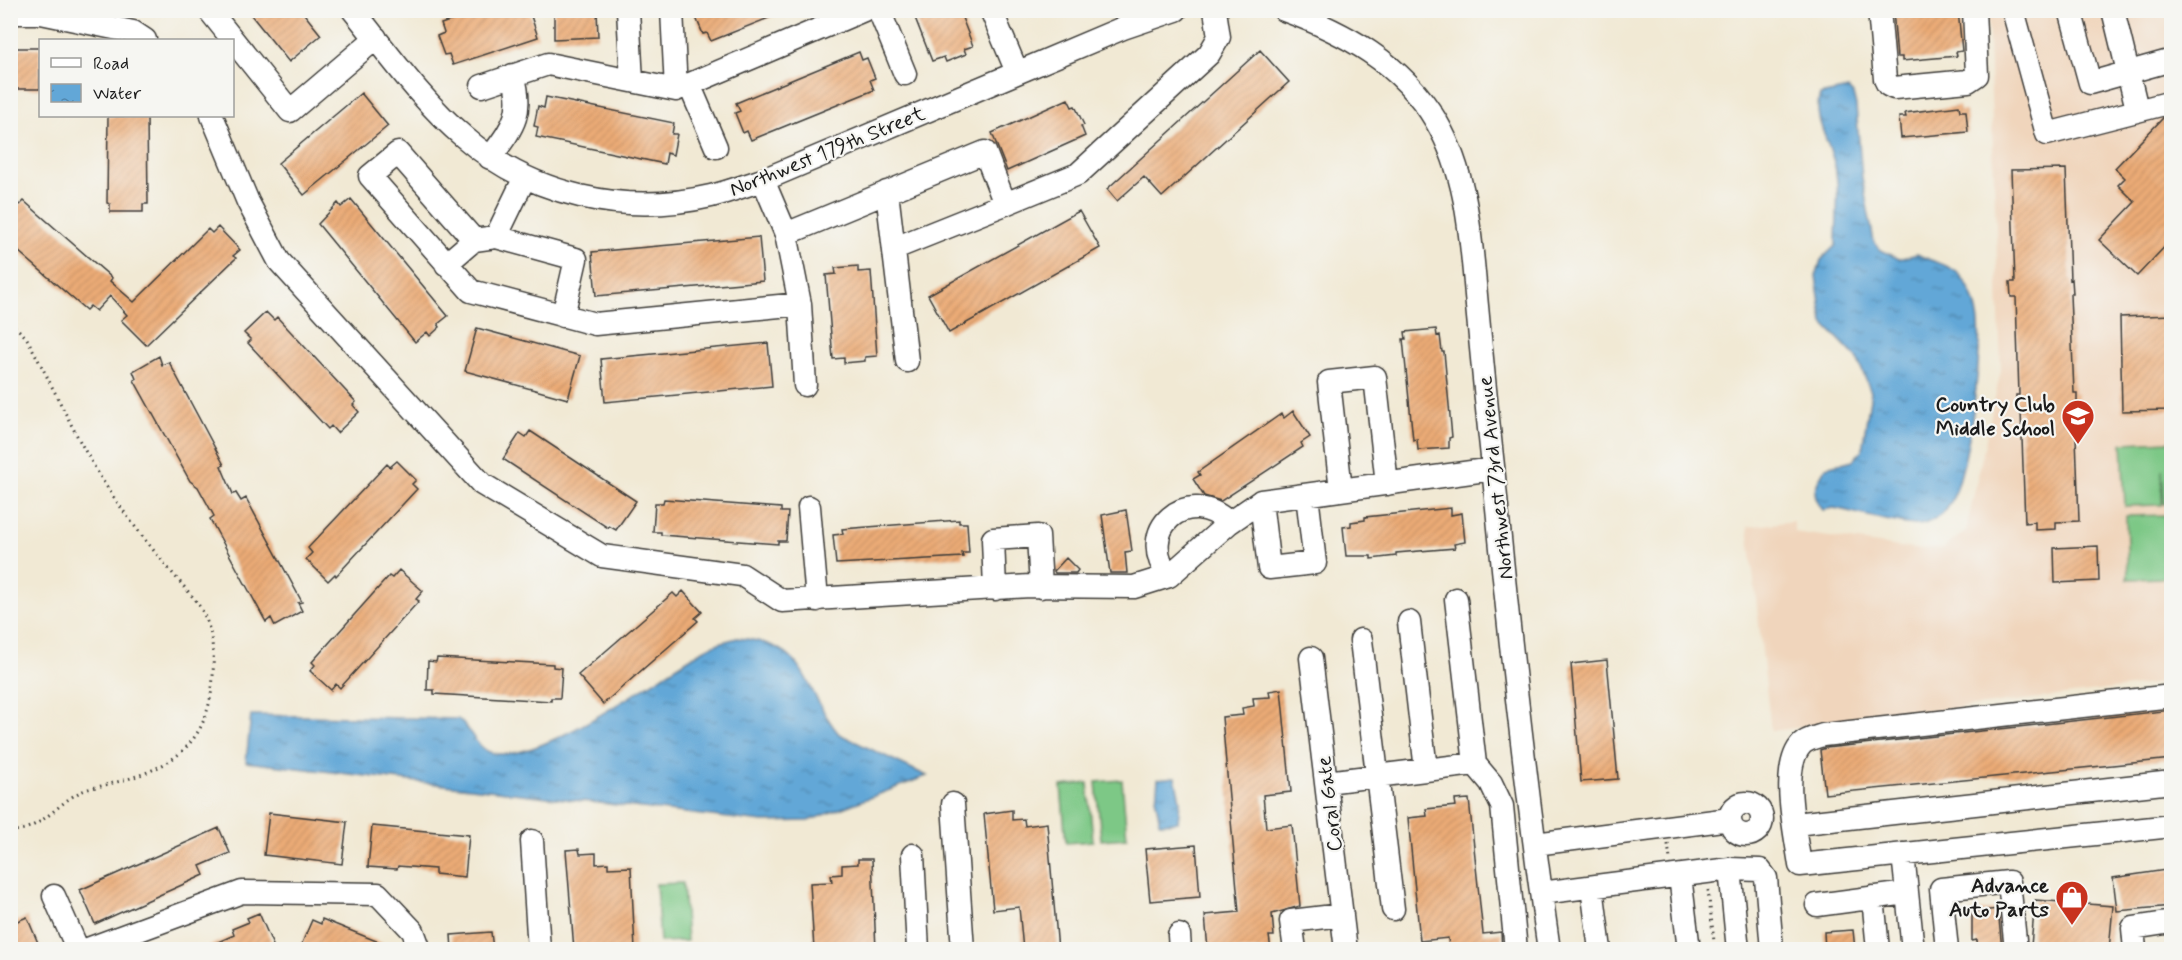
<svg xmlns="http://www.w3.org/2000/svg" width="2182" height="960" viewBox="0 0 2182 960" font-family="Mynerve,sans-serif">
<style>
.built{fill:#f0d5bc}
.pitch{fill:#7dc886;stroke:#4c7251;stroke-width:1.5}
.water{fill:url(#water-ripples);stroke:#3f627a;stroke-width:1.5}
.building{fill:url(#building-hatch)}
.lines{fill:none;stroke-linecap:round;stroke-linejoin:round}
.minor-casing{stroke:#3c3b38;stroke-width:25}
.path{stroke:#3c3b38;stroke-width:3;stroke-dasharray:1.5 4.5;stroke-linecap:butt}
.minor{stroke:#fff;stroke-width:22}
.labels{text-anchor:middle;stroke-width:4.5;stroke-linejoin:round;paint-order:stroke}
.street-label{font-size:21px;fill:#1c1c1c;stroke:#f6f6f2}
.poi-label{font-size:21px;font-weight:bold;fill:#1c1c1c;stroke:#f6f6f2;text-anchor:end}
</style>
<defs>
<pattern id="water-ripples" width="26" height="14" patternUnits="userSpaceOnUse" patternTransform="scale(1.5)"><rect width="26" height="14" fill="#62a7d7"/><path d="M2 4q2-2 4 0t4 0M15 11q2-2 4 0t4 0" fill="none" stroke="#5087ae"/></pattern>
<pattern id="building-hatch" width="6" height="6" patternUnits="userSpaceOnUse" patternTransform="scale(1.5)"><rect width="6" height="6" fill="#ebab76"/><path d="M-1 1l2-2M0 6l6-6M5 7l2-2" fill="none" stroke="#c99366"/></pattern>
</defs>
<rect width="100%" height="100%" fill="#f6f6f2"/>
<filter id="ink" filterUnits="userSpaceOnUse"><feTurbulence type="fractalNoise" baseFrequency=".0167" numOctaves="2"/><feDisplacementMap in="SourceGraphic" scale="12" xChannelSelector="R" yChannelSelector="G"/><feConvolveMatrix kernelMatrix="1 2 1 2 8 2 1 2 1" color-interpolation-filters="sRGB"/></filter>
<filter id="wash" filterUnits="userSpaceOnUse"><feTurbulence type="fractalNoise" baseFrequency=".008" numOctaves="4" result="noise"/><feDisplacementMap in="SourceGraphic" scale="24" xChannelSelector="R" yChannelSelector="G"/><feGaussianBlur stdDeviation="1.35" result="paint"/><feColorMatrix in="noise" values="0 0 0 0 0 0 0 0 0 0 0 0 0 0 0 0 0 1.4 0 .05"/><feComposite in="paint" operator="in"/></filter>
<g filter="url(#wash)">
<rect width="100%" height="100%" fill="#f1e9d4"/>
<!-- built -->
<path class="built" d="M1988 11H2171V682L1771 731 1748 527 1794 521V532L1914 549 1943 548 1966 531 2001 370Z"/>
<!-- pitch -->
<path class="pitch" d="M2171 441V504H2164L2162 470V505L2125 506 2122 443Z
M2171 515V577H2167L2165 546 2166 578 2128 579 2126 516Z
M1122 780 1127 838 1101 840 1096 782Z
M1088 783 1093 841 1066 843 1061 786Z
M683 883 687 941 660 942 656 884Z"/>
<!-- water -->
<path class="water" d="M1848 89 1853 94 1856 106 1862 178 1874 242 1881 250 1899 259 1917 254C1934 263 1953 264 1964 280 1972 291 1978 310 1979 323 1982 359 1968 482 1946 510 1941 516 1928 524 1919 525 1907 527 1850 511 1834 508L1823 510C1809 494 1816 484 1826 467L1853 460 1862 450 1871 392 1857 358 1823 323 1816 276 1821 260 1836 245C1836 220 1840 191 1835 166 1830 142 1812 119 1820 95Z
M737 638C812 644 801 689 839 734L927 776 808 821 763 822 246 762 251 715 458 719C472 729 475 749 493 753 544 764 661 673 707 648 716 643 727 641 737 638Z
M1175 777 1180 800 1178 822 1160 823 1156 801 1158 779Z"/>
<g id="blocks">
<!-- building -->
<path class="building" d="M247 10H301L321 35 289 62Z
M482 10H529L538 37 453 65 449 54 444 55 437 36 444 33 441 24Z
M554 10H597L598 37 554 39Z
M698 10H786V11L711 41 707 33 703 34 695 15 700 14Z
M912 10H959L973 46 964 49 966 54 946 62 944 57 932 61Z
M1893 10H1958L1962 51 1956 52 1957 56 1902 61V57H1897Z
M10 48H40V89H10Z
M1260 50 1289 82 1162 197 1144 177 1117 201 1107 189Z
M859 52 862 60 867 58 875 78 870 80 874 90 751 140 747 131 743 133 735 113 740 111 736 103Z
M361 93 388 126 304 195 278 163Z
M546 97 674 123 672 134H677L673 155 667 153 665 164 536 137 538 127 534 126 538 106 544 108Z
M1068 99 1072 107 1075 106 1084 125 1081 126 1085 136 1007 171 992 133Z
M1959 106 1960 111H1966L1968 132 1901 138 1899 117H1906L1905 113Z
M108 116H147L148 204H143V212H110V204L107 203Z
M2172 116V239L2137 276 2099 240 2135 202 2118 185 2125 178 2115 168 2163 118Z
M2066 169 2070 280 2072 279 2073 294H2070L2074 393H2077V409H2075L2079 521 2056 522V529L2035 530V522L2025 523 2021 410H2016V395H2019L2016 297H2011L2010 282H2015L2011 170Z
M10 197 20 205 24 201 112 278 110 281 134 302 208 229 212 233 218 227 240 250 233 256 236 258 146 345 121 320 127 315 110 296 96 311 90 306 86 310 10 244Z
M351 199 448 316 438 324 440 327 430 336 427 332 415 342 318 224 338 203 341 207Z
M1079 211 1100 248 949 333 928 295Z
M759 237 763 281 596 296 592 252Z
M858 266V272L871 271 877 356 865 357V361L844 363V358L833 359 826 275 836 274 835 268Z
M266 312 274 320 277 317 356 402 353 405 359 412 337 433 331 426 328 429 248 343 251 340 244 333Z
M2172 315V410L2122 411 2120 317Z
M477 328 580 356 568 399 465 371Z
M1436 329 1437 336 1440 335 1442 352H1444L1452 437 1449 438V448L1418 450 1417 439 1413 440 1403 339H1406L1405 332Z
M768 343 772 386 605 402 601 359Z
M159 356 162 365 169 362 224 465 221 466 233 494 236 493 241 501 246 498 302 602 298 603 302 611 275 626 271 618 266 622 210 519 214 516 198 487 190 481 134 380 136 379 133 371Z
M1293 411 1310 437 1301 443 1303 447 1221 501 1204 496 1193 479 1200 475 1198 472 1281 414 1284 418Z
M530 431 636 501 616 530 609 526 608 528 503 459 520 433 526 437Z
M397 461 416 480 412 484 417 489 336 576 335 574 328 581 306 559 312 553 308 548 387 464 390 467Z
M664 499 781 508V512H788L786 541H778V544L661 535V532H653L655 503H663Z
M1451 508V515L1462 513 1465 542 1454 544 1455 548 1396 553V556L1371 559V556H1346L1343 527 1351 526V522L1365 520V517Z
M1126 510 1132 551 1125 552 1127 573H1110L1102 515Z
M959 520V523H967L969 553H962L963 557 836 564 833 535 843 534 842 529Z
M2098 546 2099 581 2055 583 2054 548Z
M1066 558 1078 570 1076 573H1055L1054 571Z
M399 570 423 591 416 599 419 601 340 688 336 684 331 690 310 671 315 665 312 662 389 576 392 578Z
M683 591 702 612 695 618 698 621 603 704 578 675 673 593 677 597Z
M437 658 553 664V667L562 668 560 698H551V701L434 694V690H427L428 661 436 662Z
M1607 660 1618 779 1581 782 1571 664Z
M1281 689 1291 792 1263 795 1266 828 1292 825 1300 906 1272 914 1274 936H1269L1271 950H1208L1205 915 1239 912 1222 717 1243 715 1242 708 1254 706 1253 698 1270 697 1269 691Z
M2172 710V759L1825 794 1820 750 1826 748Z
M1469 799 1483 934 1501 932 1502 950H1449L1448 938 1420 941 1408 818 1427 816 1426 809 1456 806 1455 800Z
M1012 810V820L1024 819 1025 826 1047 823 1058 950H1023L1019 907 993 910 984 814Z
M269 813 347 822 342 864 264 855Z
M372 826 469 835 465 877 435 874V869L398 866 397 869 368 867Z
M219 828 230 853 200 866 204 875 95 924 80 890Z
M1196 845 1200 897 1150 901 1145 849Z
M579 849 580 854 596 853V864L608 863V868L631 867 635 950H574L566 850Z
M858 859H872L876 950H814L810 883 832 882 831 875 842 874V865L858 864Z
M2172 869V906L2117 911 2113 878Z
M2035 900 2113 906 2109 950 2031 946Z
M1998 909 2002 950H1978L1977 940 1972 941V912Z
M259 913 275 950H200L234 935 232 929 249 922 247 918Z
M27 917 41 950H10V924Z
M322 919 396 949V950H299L312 920 321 924Z
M1853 930 1855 950H1825L1824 932Z
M491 932 493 950H452L451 935Z"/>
</g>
</g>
<g filter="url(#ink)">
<use href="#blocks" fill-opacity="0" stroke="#3c3b38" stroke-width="1.5"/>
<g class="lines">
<defs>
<path id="minor" d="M209 10 290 111 376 38
M353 10C388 53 422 102 464 137 532 196 624 216 711 196 729 192 746 185 763 180L1123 28 1176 10
M628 10 632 81
M672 10 676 90
M879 10 905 74
M991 10 1017 72
M1284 10C1344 32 1402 63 1436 121 1469 177 1471 243 1477 306 1482 359 1487 412 1493 466 1508 627 1526 789 1549 950
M1879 10 1885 79 1888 85 1894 88 1968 81 1977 75 1974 10
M2013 10 2047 134 2172 102
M2070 10 2090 83 2172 60
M2113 10 2137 109
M10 13H41L133 32 145 40
M689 84 716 147
M482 86 548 64 676 90 864 10
M212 116 248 202 279 261 482 484 602 556 742 575 782 601 1030 586 1134 587 1169 576 1229 523 1261 501 1493 469
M490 158C512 128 525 114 513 75
M763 180 786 234 800 304 805 385
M887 192 907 361
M786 234 985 152 1005 204 1078 174 1209 54 1219 37 1215 10
M496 237 525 177
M474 240 398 153 370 176 471 291 595 324 800 304
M895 248 1005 204
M446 264 474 240 496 237 576 259 563 316
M1341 490 1329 382 1375 377 1387 484
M1261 501 1269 568 1315 563 1307 495
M809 507 817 600
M1169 576C1134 531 1187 483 1229 523
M995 589 993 539 1038 536 1041 587
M1456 599 1475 764
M1409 622 1426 770
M1361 640 1393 909
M1311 658 1346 950
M2172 696 1823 735C1817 737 1807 739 1802 744 1779 767 1796 835 1800 865L2172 826
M1326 782 1475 764 1491 783 1502 806 1516 950
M1730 819a16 16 0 1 1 32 0a16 16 0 1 1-32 0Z
M953 804 963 950
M1795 824 2172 782
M532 841 539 950
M1535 844 1730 819
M1903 854 1913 950
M913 855 918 950
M1680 876 1689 950
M1592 887 1600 950
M1541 893 1730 869
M54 896 78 950
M1873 897 1878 950
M1817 905 1907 893
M1179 935 1180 950
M85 950 242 892 378 894 413 931 420 950
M1295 950 1291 921 1342 915
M1738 950 1730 869 1760 870 1766 878 1772 950
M1947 950 1941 889 2009 882 2016 950
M2135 950 2133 928 2172 922"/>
</defs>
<!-- minor casing -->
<use href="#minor" class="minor-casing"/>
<!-- path -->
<path class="path" d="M10 322 26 337C55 389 79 447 113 496 132 524 153 550 174 575 183 586 193 596 200 607 213 629 214 653 213 677 208 755 160 773 92 788 60 795 46 831 10 831
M1668 844 1670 859
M1708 890 1715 950"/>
<!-- minor -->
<use href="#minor" class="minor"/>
</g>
</g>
<!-- icons -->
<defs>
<symbol id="school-pin" viewBox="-11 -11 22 30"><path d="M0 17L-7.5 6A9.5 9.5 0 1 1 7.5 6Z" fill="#c8321e" stroke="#f6f6f2"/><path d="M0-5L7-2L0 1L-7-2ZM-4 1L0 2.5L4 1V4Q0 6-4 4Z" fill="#fff"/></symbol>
<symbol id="shop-pin" viewBox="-11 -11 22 30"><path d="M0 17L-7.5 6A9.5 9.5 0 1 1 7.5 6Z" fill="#c8321e" stroke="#f6f6f2"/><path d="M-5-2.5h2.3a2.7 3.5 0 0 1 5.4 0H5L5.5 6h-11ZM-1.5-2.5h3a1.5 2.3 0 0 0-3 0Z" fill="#fff"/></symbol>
</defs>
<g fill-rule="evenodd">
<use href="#school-pin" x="2059" y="397" width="38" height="52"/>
<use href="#shop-pin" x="2053" y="878" width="38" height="52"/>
</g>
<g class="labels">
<!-- street labels -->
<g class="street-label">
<text transform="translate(827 151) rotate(-22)" y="7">Northwest 179th Street</text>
<text transform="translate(1495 478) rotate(-96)" y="7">Northwest 73rd Avenue</text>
<text transform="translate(1329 804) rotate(-97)" y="7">Coral Gate</text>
</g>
<!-- poi labels -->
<g class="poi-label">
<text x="2055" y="411">Country Club<tspan x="2055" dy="24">Middle School</tspan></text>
<text x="2049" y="892">Advance<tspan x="2049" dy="24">Auto Parts</tspan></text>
</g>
</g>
<!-- margin -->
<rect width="2182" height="960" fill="none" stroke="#f6f6f2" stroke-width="36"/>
<!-- legend -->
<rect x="39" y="39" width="195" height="78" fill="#f6f6f2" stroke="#9f9f9c" stroke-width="1.5"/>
<rect x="51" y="58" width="30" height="9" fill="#ffffff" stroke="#9f9f9c" stroke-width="1.5"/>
<text x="93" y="69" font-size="18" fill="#1c1c1c">Road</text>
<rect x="51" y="84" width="30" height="18" fill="url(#water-ripples)" stroke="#9f9f9c" stroke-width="1.5"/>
<text x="93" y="99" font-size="18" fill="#1c1c1c">Water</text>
</svg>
